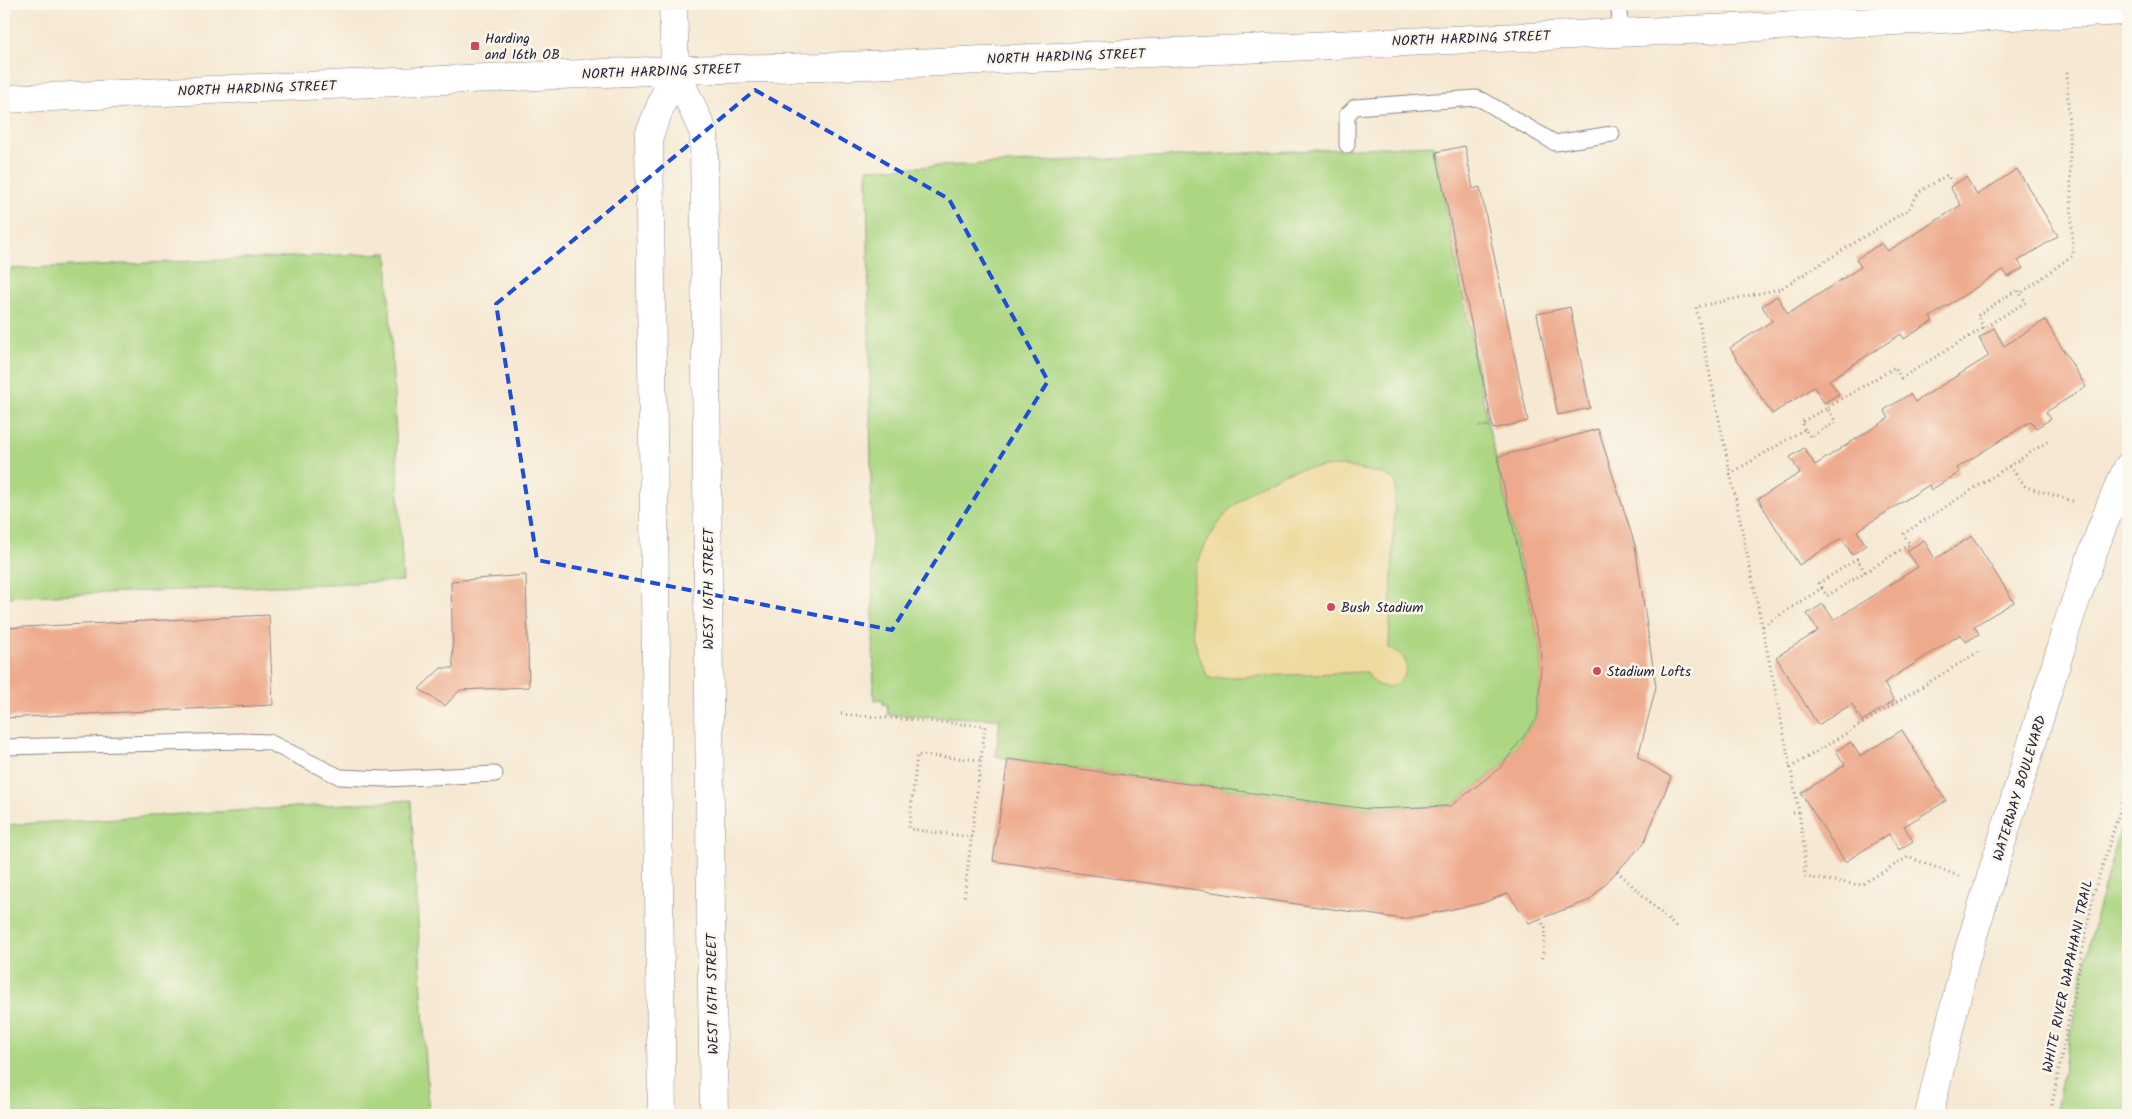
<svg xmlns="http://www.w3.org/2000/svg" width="2132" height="1119" viewBox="0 0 2132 1119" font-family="Kalam,sans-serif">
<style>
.green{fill:#acd682;stroke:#677c5e}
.sand{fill:#eeda9e;stroke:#887e6c}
.building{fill:#eeaa8c}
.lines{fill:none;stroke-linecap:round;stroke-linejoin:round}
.lane-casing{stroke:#8c8586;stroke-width:17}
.street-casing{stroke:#8c8586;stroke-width:29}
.secondary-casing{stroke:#8c8586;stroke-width:29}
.primary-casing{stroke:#8c8586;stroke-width:29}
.path{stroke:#8c8586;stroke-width:3;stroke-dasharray:1 4;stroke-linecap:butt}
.lane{stroke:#fff;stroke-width:15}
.street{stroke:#fff;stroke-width:28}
.secondary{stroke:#fff;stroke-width:28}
.primary{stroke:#fff;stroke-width:28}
.marked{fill:none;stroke:#1d4ed8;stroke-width:4;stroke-dasharray:10 6;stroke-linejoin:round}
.poi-dot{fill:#d1495b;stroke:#fbf7ec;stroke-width:2}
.labels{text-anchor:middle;stroke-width:5;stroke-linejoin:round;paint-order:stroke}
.poi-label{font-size:14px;fill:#22223b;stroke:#fbf7ec;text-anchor:start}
.street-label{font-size:14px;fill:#22223b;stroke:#fbf7ec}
</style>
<rect width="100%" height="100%" fill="#fbf7ec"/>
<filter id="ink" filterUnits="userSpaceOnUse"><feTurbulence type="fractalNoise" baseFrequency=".02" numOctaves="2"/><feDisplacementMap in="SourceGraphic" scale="10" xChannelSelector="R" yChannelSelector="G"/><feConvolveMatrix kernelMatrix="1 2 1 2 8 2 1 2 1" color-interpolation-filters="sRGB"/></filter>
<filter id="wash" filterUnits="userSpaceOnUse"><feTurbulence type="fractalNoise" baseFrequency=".0096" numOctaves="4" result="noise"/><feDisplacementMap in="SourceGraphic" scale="20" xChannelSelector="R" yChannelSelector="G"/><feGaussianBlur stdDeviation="1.12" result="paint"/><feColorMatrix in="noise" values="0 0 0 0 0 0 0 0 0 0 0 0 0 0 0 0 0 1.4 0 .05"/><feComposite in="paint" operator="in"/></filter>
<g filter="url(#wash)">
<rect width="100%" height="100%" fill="#f6e8d2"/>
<!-- green -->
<path class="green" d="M1434 145 1487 418 1477 422 1487 420 1542 655 1537 718 1501 767 1451 806 1368 809 1008 759 996 756 1000 719 888 715 887 705 883 704V699L874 700 867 169Z
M387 253 403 581 4 597V269Z
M411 800 429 1115H4V825Z
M2128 801V1106L2126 1115H2055L2079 990 2095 920Z"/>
<!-- sand -->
<path class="sand" d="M1343 466 1383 474 1396 480 1389 648C1431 663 1386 711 1367 672L1208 678C1201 661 1194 644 1192 627 1183 559 1223 496 1286 473 1305 467 1324 467 1343 466Z"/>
<g id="blocks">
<!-- building -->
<path class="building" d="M1465 146 1473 189 1480 187 1528 421 1493 429 1436 152Z
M2017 169 2058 236 2018 261 2023 268 2008 277 2003 270 1930 317 1933 321 1904 339 1901 334 1829 380 1839 394 1824 403 1814 387 1772 414 1730 348 1772 321 1762 306 1777 296 1788 314 1861 267 1856 259 1882 243 1888 251 1961 205 1950 187 1966 177 1977 195Z
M1570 307 1590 408 1558 415 1537 314Z
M2045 320 2086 387 2046 412 2051 419 2036 428 2031 421 1957 468 1960 472 1931 490 1929 485 1857 531 1866 545 1852 555 1842 538 1799 565 1758 499 1800 473 1790 457 1804 448 1815 465 1889 418 1884 410 1910 394 1915 402 1989 356 1979 338 1994 328 2004 346Z
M1598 429 1635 545 1656 687 1638 757 1671 777 1644 843 1590 900 1529 923 1508 893 1483 903 1403 919 993 861 1008 759 1368 809 1451 806 1501 767 1537 718 1542 655 1497 457Z
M1972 536 2014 602 1974 626 1979 634 1966 642 1961 634 1884 683 1894 701 1862 721 1852 704 1818 725 1776 657 1818 631 1807 614 1823 604 1834 620 1918 567 1907 551 1924 540 1935 559Z
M526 575 529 687 460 690 445 706 419 689 441 668H453L451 581Z
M269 615 273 705 4 718V628Z
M1902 730 1946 801 1904 826 1913 841 1899 850 1889 834 1845 862 1801 793 1845 765 1836 751 1851 742 1860 756Z"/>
</g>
</g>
<g filter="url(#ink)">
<use href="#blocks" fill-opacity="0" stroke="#8c8586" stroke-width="1"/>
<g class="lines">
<defs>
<path id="lane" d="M1619 4 1620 32
M1347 145V115L1355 107 1476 98 1484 101 1555 143 1612 134
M4 747 242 741 269 742 340 777 385 779 495 774"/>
<path id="street" d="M675 70 822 67 2128 11
M1929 1115 1965 962 2060 651C2066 625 2075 602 2084 578 2097 540 2110 503 2128 467"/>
<path id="secondary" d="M4 99 675 70"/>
<path id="primary" d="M673 4 675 70 704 133 711 923 714 1115
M662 1115 649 135 675 70"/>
</defs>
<!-- lane casing -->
<use href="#lane" class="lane-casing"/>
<!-- street casing -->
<use href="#street" class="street-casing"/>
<!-- secondary casing -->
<use href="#secondary" class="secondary-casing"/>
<!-- primary casing -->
<use href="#primary" class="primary-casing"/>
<!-- path -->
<path class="path" d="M1984 328 1977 316 2018 289 2020 294
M1805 429 1801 422 1827 408
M2009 466 2026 487 2073 501
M1730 474 1805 429 1810 437 1836 422 1827 408 1895 367 1901 378 2026 302 2020 294 2073 255 2067 69
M1822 588 1819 583 1857 559 1865 572
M1763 626 1822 588 1827 596 1910 544 1903 534 2050 440
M841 714 985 726 964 899
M1790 768 1978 652
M1799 812 1804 847 1805 877 1861 885 1908 857 1959 876
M1793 813 1799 812C1767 643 1730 475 1696 307L1780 289 1909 209 1919 192 1947 175 1951 181
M972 837 909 829 917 755 981 760
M1617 871 1677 928
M1540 919 1546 929 1542 959
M2050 1115 2094 892 2128 785"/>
<!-- lane -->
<use href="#lane" class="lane"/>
<!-- street -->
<use href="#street" class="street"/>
<!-- secondary -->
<use href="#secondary" class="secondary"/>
<!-- primary -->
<use href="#primary" class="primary"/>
</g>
</g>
<!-- marked area -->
<path class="marked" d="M755 90 949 199 1048 381 892 630 537 560 496 304Z"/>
<!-- markers -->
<g class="poi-dot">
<rect x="470" y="41" width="10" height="10" rx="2.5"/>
<circle cx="1331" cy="607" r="5"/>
<circle cx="1597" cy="671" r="5"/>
</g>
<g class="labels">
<!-- poi labels -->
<g class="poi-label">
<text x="485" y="43">Harding<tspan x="485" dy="16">and 16th OB</tspan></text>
<text x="1341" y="612">Bush Stadium</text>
<text x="1607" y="676">Stadium Lofts</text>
</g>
<!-- street labels -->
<g class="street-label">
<text transform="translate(1471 38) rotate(-2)" y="5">NORTH HARDING STREET</text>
<text transform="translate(1066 56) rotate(-2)" y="5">NORTH HARDING STREET</text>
<text transform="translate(661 71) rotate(-2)" y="5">NORTH HARDING STREET</text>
<text transform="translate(257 88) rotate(-2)" y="5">NORTH HARDING STREET</text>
<text transform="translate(708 589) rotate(-90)" y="5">WEST 16TH STREET</text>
<text transform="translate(2019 788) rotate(-73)" y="5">WATERWAY BOULEVARD</text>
<text transform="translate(2067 976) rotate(-78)" y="5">WHITE RIVER WAPAHANI TRAIL</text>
<text transform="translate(712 994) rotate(-91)" y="5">WEST 16TH STREET</text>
</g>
</g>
<!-- margin -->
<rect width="2132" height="1119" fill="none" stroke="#fbf7ec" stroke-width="20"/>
</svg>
